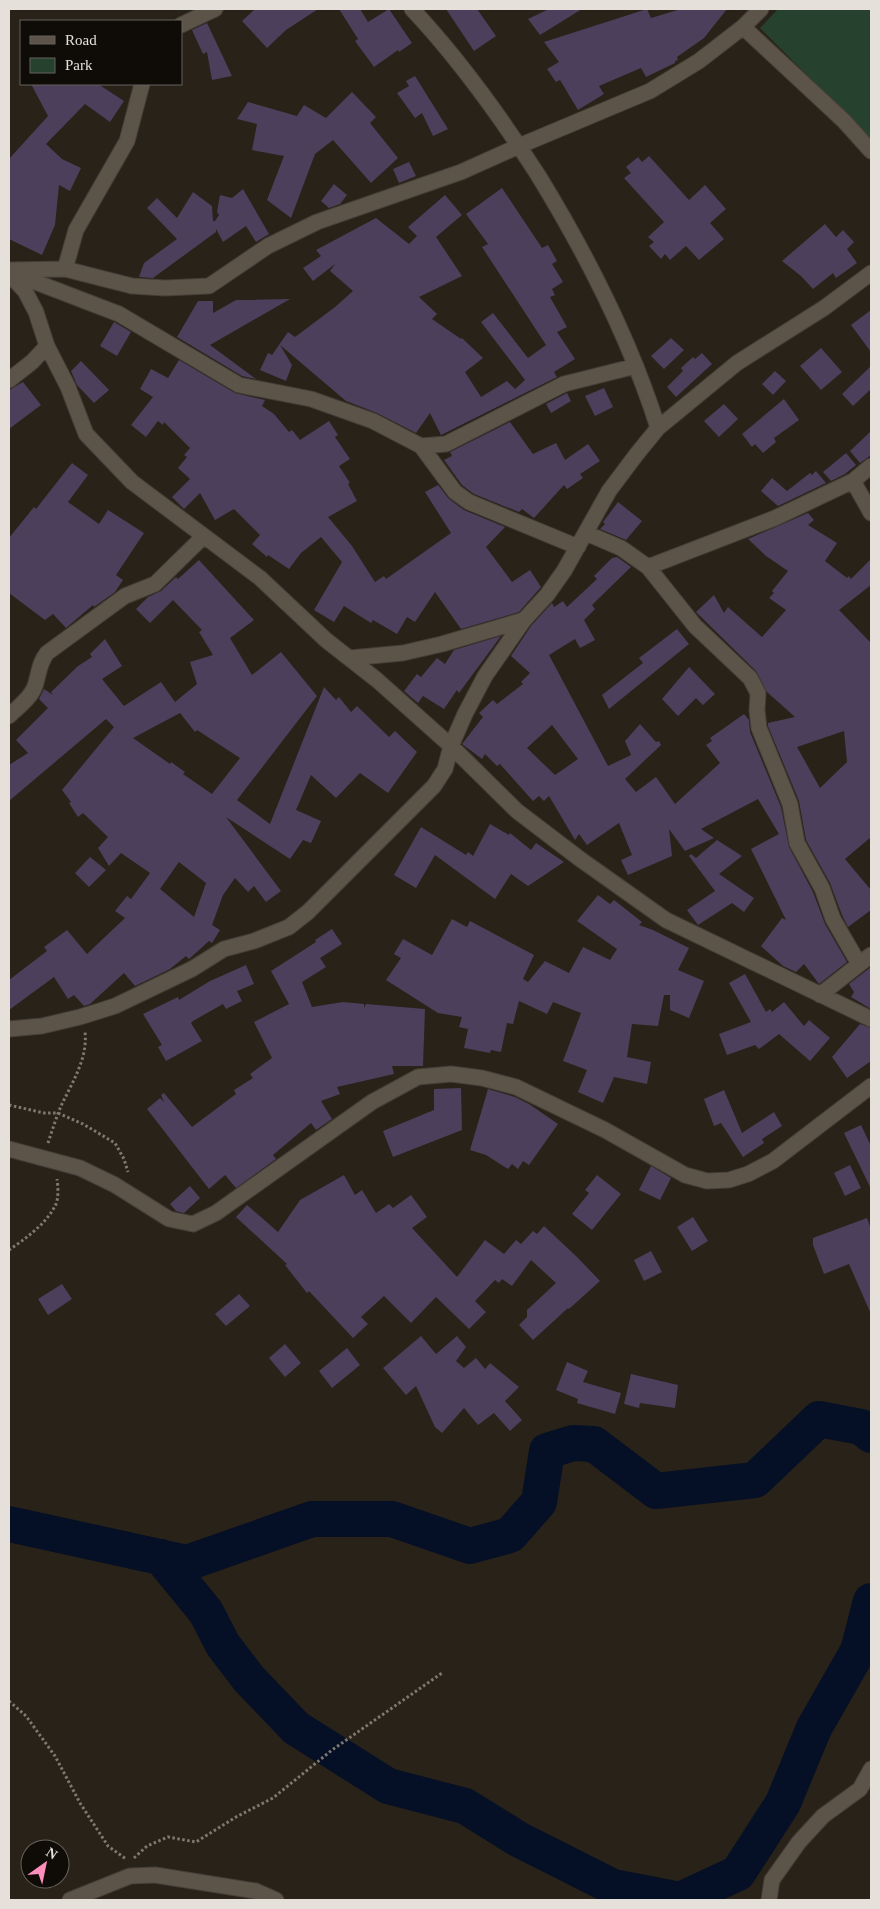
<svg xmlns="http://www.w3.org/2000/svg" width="880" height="1909" viewBox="0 0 880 1909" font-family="'Times New Roman',serif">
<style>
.green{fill:#26422f}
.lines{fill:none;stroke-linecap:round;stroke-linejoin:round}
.river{stroke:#050f25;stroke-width:36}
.building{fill:#4c3f5b;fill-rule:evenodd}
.street-casing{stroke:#453e37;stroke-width:17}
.path{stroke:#7f7971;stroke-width:3;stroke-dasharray:2.5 2.5;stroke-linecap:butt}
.street{stroke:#5c5449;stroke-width:15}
</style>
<rect width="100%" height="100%" fill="#292218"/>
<!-- green -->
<path class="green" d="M778 9H871V139L760 28Z"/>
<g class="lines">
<!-- river -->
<path class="river" d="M9 1524 187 1563 312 1519H392L470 1546 510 1535 539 1502 547 1451 573 1443 594 1444 656 1491 755 1480 819 1419 861 1427 871 1435
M161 1557 206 1612 223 1645 249 1679 296 1728 388 1786 465 1806 518 1839 613 1887 680 1900 738 1873 783 1803 814 1728 858 1651 871 1601"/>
</g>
<!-- building -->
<path class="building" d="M255 9H318L286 30 267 48 242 21Z
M339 9H360L368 22 389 9 412 43 399 52 398 50 374 67 355 41 358 39Z
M446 9H477L496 36 474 51Z
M549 9H582L540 35 528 19Z
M647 9 651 18 681 9H727L704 38 677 57 678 60 675 61V63L646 77 641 68 599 86 604 94 578 110 560 80 556 82 547 69 559 62 544 42Z
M207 23 208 25 232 76 212 80 207 52 203 54 192 30Z
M415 76 448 129 433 136 422 113 415 118 397 93 409 86 406 81Z
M31 84H98L124 101 110 122 85 104 46 144 62 159 81 168 70 191 59 185 55 225 42 255 9 239V159L48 116Z
M352 92 376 117 370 123 398 158 371 183 333 140 315 154 291 218 267 200 284 156 252 150 257 124 237 119 248 102 297 116 304 105 326 118Z
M649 156 689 200 705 185 726 209 710 223 724 239 699 260 686 246 670 260 665 254 661 259 649 246 654 242 648 237 664 222 624 178 631 173 626 167 638 157 642 162Z
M409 162 416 176 399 183 393 169Z
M334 184 347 195 340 204 329 208 321 201Z
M502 188 542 248 548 245 557 261 552 264 563 282 552 289 555 295 550 297 567 327 557 332 575 359 554 372 557 377 441 435 430 413 416 433 377 413 346 401 280 345 292 365 286 381 260 370 268 353 272 355 288 332 295 337 335 307 353 291 330 271 335 264 313 281 303 268 321 256 316 250 376 218 409 244 417 236 408 227 445 195 462 215 436 237 462 276 419 297 437 314 432 319 461 339 462 338 483 358 465 372 481 397 507 381 515 389 525 380 481 322 493 313 528 358 546 345 482 247 488 244 466 214Z
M243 189 269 234 256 242 246 226 223 242 216 229V232L153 278 139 277 144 263 177 239 147 208 157 198 177 218 193 192 212 206 213 221H215L219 215 217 212 220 195 232 198Z
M825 224 836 237 843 230 854 242 847 249 857 263 836 278 833 273 813 289 801 276 782 261Z
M290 299 210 345 256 379 242 376 177 337 198 301H213V313L236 300Z
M871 310V352L851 325Z
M114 322 131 332 117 356 100 346Z
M671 338 684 350 664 369 651 356Z
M821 348 842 372 821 390 800 366Z
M702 353 712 364 676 397 667 387 683 371 681 368 693 357 695 359Z
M179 360 235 393 265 400 262 406 274 414 289 432 292 430 300 440 329 421 338 435 335 437 350 459 339 466 350 483 348 484 357 501 328 517 352 546 375 582 384 576 386 579 451 533 425 492 438 485 449 499 464 510 505 527 486 547 512 582 530 570 541 587 519 612 461 629 435 592 415 622 407 617 397 634 373 620 371 623 344 606 334 622 314 610 342 562 321 537 301 553 289 569 268 555 267 557 252 544 260 535 234 509 215 520 200 493 184 509 172 497 190 479 178 468 187 457 184 455 190 448 164 422 163 425 158 421 146 437 131 425 153 397 140 389 151 369 168 378Z
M81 361 109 390 94 403 77 385 71 371Z
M871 366V389L853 406 842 394Z
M775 371 786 381 773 395 762 384Z
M23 382 41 405 9 429V390Z
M604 388 613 407 595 416 585 396Z
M567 393 571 401 551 413 546 404Z
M784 399 799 420 774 438 776 442 763 453 755 444 752 447 742 434Z
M724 404 738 419 719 437 704 421Z
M510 422 533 454 556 443 565 460 588 444 600 461 580 474 583 478 567 489 564 485 534 518 522 509 519 512 474 494 462 485 444 460 452 456 450 452Z
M871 431V455L860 463 850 451Z
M846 453 856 465 845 474 831 481 823 472Z
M72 463 88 475 68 502 99 524 108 510 144 533 116 575 123 580 115 592 94 607 93 605 66 628 53 614 45 620 9 593V538L34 507 36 509Z
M816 471 826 483 778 506 761 491 772 478 787 491 810 473 812 475Z
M618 502 642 521 626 540 600 529 605 524 603 522Z
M808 513 814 520 808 525 837 543 825 561 847 578 849 576 851 579 871 559V585L839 610 871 643V837L845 859 871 890V910L848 927 842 915 830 883 806 840 799 801 768 726V723L795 717 767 692 756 671 696 612 714 595 724 613 728 607 762 637 786 610 769 598 774 593 772 591 788 571 766 556 748 539ZM844 731 847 762 820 788 797 747Z
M617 557 631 567 592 605 595 609 584 620 595 640 580 648 575 639 549 655 608 766 631 755 625 741 640 724 656 742 659 741 661 745 625 779 636 792 656 777 675 804 720 763 706 745 712 741 710 738 744 714 749 720 750 732 781 807 789 847 813 892 825 924 847 962 819 984 804 964 796 972 783 966 761 946 782 918 786 920 751 849 779 834 758 799 701 829 714 838 685 851 669 829 672 856 628 875 621 860 632 855 619 823 587 845 579 834 575 840 549 796 544 801 539 796 533 801 500 764 497 766 485 754 482 759 462 744 483 717 479 713 493 700 497 704 523 684 521 682 530 673 511 656 531 626 552 603 554 607 563 601 567 607 597 579 594 576 612 558ZM552 725 578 759 555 775 527 748Z
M199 560 254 620 230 638 252 675 281 652 317 696 237 800 270 824 324 687 336 700 339 697 351 712 357 706 389 737 395 731 417 752 388 793 360 773 336 798 311 775 296 810 321 821 311 843 303 840 290 859 226 817 281 891 266 902 254 886 248 892 235 878 223 895 212 925 220 930 212 943 209 941 189 959 186 956 170 969 135 986 124 973 90 1004 84 1006 74 995 68 999 54 977 9 1010V980L47 951 44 947 67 930 87 954 125 918 115 911 127 896 131 899 150 873 121 853 109 866 98 848 108 837 83 813 78 817 69 803 71 802 62 790 114 727 106 719 9 801V765L28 753 16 740 48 708 39 699 44 689 53 695 51 692 78 666 92 657 90 654 105 639 122 666 102 679 124 706 161 682 175 702 197 684 190 662 213 655 199 632 202 630 173 600 150 623 136 609 148 597 161 591 176 577 178 579ZM180 713 195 732 197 730 240 758 212 794 183 774 185 772 171 762 170 764 133 738ZM179 862 206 883 194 917 160 889Z
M677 629 689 644 609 709 602 695 643 663 639 658Z
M501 636 459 693 457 690 444 709 423 696 418 703 404 691 417 674 421 677 437 658 445 664 454 650Z
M689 667 715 694 703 705 696 698 678 716 662 699Z
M490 824 509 835 510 833 531 850 536 843 564 862 528 886 511 874 495 899 435 855 416 888 394 875 421 827 466 855 468 852 473 856Z
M717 840 742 856 719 874 754 898 744 912 732 903 698 925 687 910 715 891 689 856 691 854 696 858Z
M90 857 106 870 89 887 75 873Z
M598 895 610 904 614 900 642 922 639 925 653 930 689 948 678 970 704 981 689 1018 670 1010V995H664L658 1026 632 1024 627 1057 651 1062 647 1084 614 1077 603 1103 578 1092 587 1070 563 1061 581 1013 553 1002 547 1014 519 1001 513 1024 507 1023 501 1052 491 1050 490 1053 464 1048 468 1029 459 1027 462 1017 438 1013 386 980 401 958 394 954 403 939 432 955 452 919 467 927 470 921 534 955 523 979 528 982 545 961 569 973 583 947 610 960 617 949 577 921Z
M332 929 342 944 320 958 326 967 302 982 312 1007 343 1002 364 1004V1008L366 1004 425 1009 423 1066H392L394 1074 337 1087 340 1094 321 1101 332 1119 316 1130 311 1123 273 1155 276 1159 236 1188 225 1175 209 1189 147 1109 160 1098 164 1102 161 1095 164 1093 192 1127 236 1094 234 1090 253 1078 250 1074 272 1058 254 1022 289 1004 271 971 316 942 315 940Z
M246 965 254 984 237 991 242 1001 226 1009 223 1004 193 1021 191 1023 202 1041 166 1061 158 1047 162 1045 143 1014 178 997 179 1000 210 981Z
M871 967V1009L851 997 854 992 849 984Z
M745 974 766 1012 770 1009 772 1012 784 1002 804 1026 809 1020 830 1038 810 1061 779 1034 759 1049 755 1045 727 1055 719 1034 751 1022 729 983Z
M860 1024 871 1028V1061L847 1078 832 1057Z
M461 1088 462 1130 393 1157 383 1131 434 1110V1089Z
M488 1089 515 1097 529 1104 558 1124 529 1165 523 1161 518 1169 512 1164 508 1169 486 1155 470 1150Z
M724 1090 742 1133 774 1112 782 1126 762 1139 764 1143 743 1157 721 1123 714 1126 704 1099Z
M861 1125 871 1146V1189L844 1133Z
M850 1165 861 1188 845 1196 834 1173Z
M651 1166 671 1178 660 1200 639 1190Z
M344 1175 355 1195 362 1190 376 1213 389 1204 393 1208 411 1195 427 1217 412 1228 457 1277 485 1240 504 1254 516 1240 521 1244 533 1231 537 1234 544 1226 577 1257 600 1281 569 1309 568 1308 533 1340 519 1325 527 1317V1310L556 1283 531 1260 512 1286 502 1279 499 1283 495 1280 475 1301 486 1312 469 1329 436 1297 411 1323 384 1296 361 1317 368 1324 353 1338 309 1291 307 1293 285 1265 287 1264 236 1217 247 1205 278 1232 300 1200Z
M597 1175 621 1194 592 1230 572 1214 589 1193 585 1190Z
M190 1186 200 1198 184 1213 176 1211 170 1204Z
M693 1217 708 1241 692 1251 677 1227Z
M867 1218 871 1229V1314L849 1264 824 1274 813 1245V1238Z
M651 1251 662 1272 644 1281 634 1260Z
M62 1284 72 1299 48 1315 38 1299Z
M239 1294 250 1306 226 1326 215 1314Z
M421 1336 436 1354 457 1336 466 1347 456 1361 464 1368 476 1358 485 1369 490 1363 519 1387 505 1401 522 1420 510 1431 494 1413 478 1425 464 1408 442 1433 435 1427 416 1386 406 1395 383 1368Z
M285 1344 301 1363 285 1377 269 1358Z
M347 1348 360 1365 332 1388 319 1371Z
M567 1362 588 1371 583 1382 621 1393 615 1414 577 1403 578 1399 556 1390Z
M631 1374 678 1385 675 1408 640 1403 639 1408 624 1404Z"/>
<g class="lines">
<defs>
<path id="street" d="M412 9C460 60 500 116 538 175 587 255 630 339 658 428
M181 25 215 9
M743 27 844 121 871 151
M65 269 76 230 127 141 142 84
M9 270 65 269 132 286 165 288 209 286 268 246 317 222 461 172 519 146 650 91 699 61 743 27 761 9
M12 273 119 314 239 385 311 399 373 421 421 446 446 444 564 384 636 366
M9 274 25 291 36 312 47 346 68 387 86 434 132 482 260 578 326 640 377 680 451 746 517 811 580 859 666 920 871 1019
M9 380 32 362 47 346
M421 446 455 492 469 502 578 547
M853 481 871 513
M586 533 621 548 648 567 695 626 750 678 758 693 757 710 759 728 790 804 797 843 822 888 833 919 859 964
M648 567 775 518 853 481 871 466
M350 658 403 653 442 644 524 620
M9 716C17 708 31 698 35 686 39 674 39 663 47 653L125 596 155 584 204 536
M820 995 871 955
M9 1029 42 1026 80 1017 115 1006 192 969 224 949 254 941 289 927 308 912 434 786 445 769 451 746 465 714 485 676 524 620 547 595 564 571 609 491 636 455 658 428 737 363 824 308 871 273
M9 1149 80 1168 115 1185 169 1219 193 1224 216 1213 372 1102 418 1077 451 1074 482 1078 516 1087 605 1130 685 1175 707 1181 729 1180 748 1174 773 1161 871 1086
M70 1900 130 1876 155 1875 256 1891 276 1900
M769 1900 772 1880 799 1842 823 1816 860 1789 871 1769"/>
</defs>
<!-- street casing -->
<use href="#street" class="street-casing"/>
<!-- path -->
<path class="path" d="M9 1105 44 1113H58L83 1124 115 1143 124 1159 128 1172
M48 1143C52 1131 56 1118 61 1106 72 1083 88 1058 85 1032
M9 1250C25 1239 46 1224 55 1206 59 1200 58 1186 57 1179
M9 1701 26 1716 55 1756 80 1803 108 1846 126 1859
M134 1858 147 1846 168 1837 196 1842 236 1817 273 1798 332 1750 442 1673"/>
<!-- street -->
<use href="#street" class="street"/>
</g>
<!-- border -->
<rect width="880" height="1909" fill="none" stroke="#e5e0da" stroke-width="20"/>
<!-- legend -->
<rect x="20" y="20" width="162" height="65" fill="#0f0c08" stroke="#65615c"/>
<rect x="30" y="36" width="25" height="8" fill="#5c5449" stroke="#65615c"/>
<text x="65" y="45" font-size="15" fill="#e5e0da">Road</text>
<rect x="30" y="58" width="25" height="15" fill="#26422f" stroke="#65615c"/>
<text x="65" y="70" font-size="15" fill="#e5e0da">Park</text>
<!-- north arrow -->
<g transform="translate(45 1864) rotate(33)"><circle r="24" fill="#0f0c08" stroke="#65615c"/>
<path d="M0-4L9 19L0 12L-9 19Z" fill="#fe8ebc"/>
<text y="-8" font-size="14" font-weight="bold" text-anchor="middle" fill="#e5e0da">N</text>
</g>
</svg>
